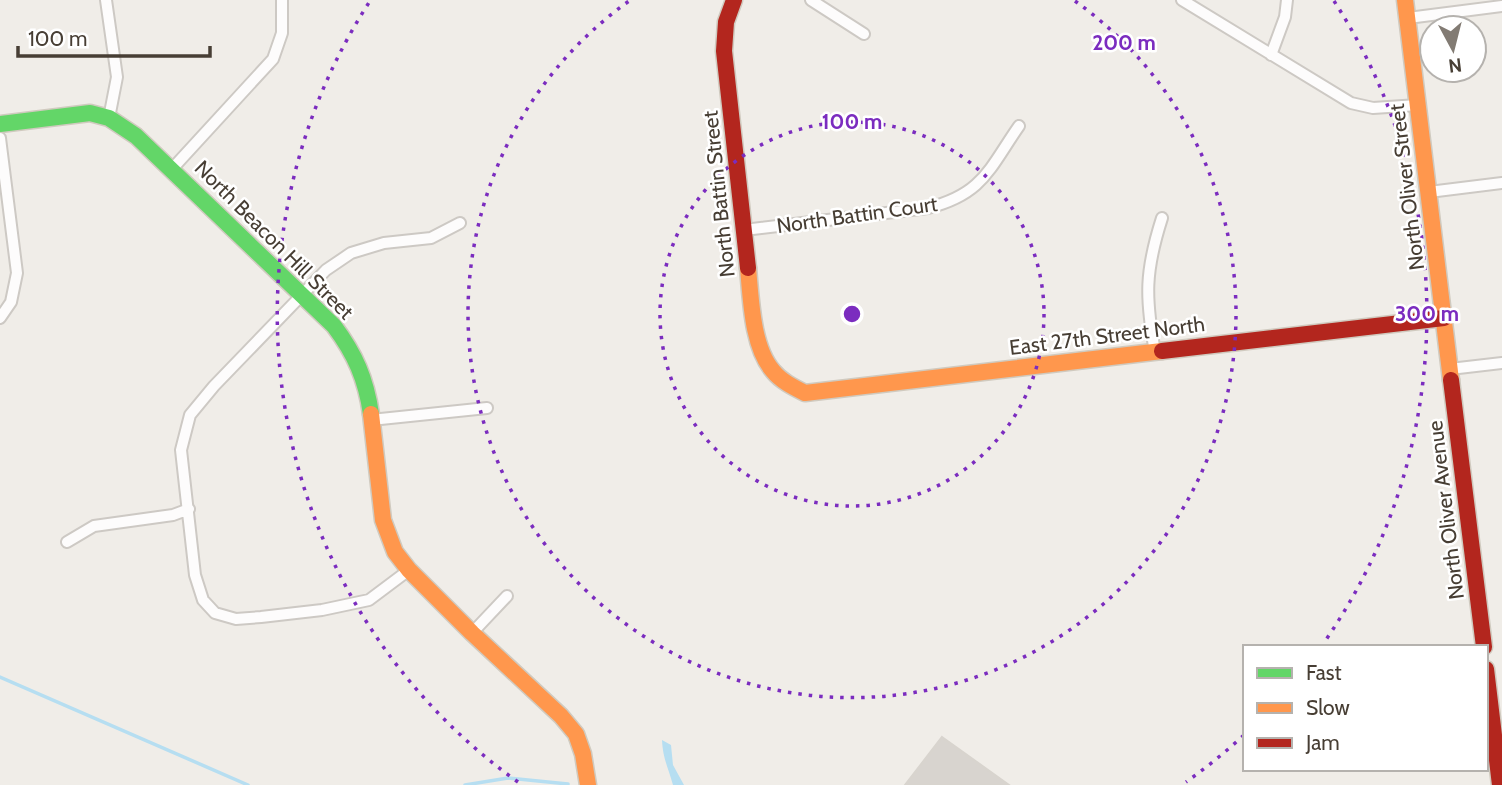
<svg xmlns="http://www.w3.org/2000/svg" width="1502" height="785" viewBox="0 0 1502 785" font-family="Cabin,sans-serif">
<style>
.water{fill:#b6def1}
.lines{fill:none;stroke-linecap:round;stroke-linejoin:round}
.stream{stroke:#b6def1;stroke-width:3.5}
.building{fill:#d8d4cf;stroke:#d8d4ce;stroke-width:2}
.street-casing{stroke:#cdc9c4;stroke-width:14}
.fast-casing{stroke:#d0cabf;stroke-width:19}
.slow-casing{stroke:#d0cabf;stroke-width:19}
.jam-casing{stroke:#d0cabf;stroke-width:19}
.street{stroke:#fdfcfc;stroke-width:10}
.fast{stroke:#63d668;stroke-width:16}
.slow{stroke:#ff974d;stroke-width:16}
.jam{stroke:#b3261e;stroke-width:16}
.ring{fill:none;stroke:#7b2cbf;stroke-width:3.5;stroke-dasharray:3.5 7}
.labels{text-anchor:middle;stroke-width:5;stroke-linejoin:round;paint-order:stroke}
.street-label{font-size:21px;fill:#473e34;stroke:#fff}
.centre{fill:#7b2cbf;stroke:#fff;stroke-width:3.5}
.ring-label{font-size:21px;text-anchor:middle;font-weight:bold;fill:#7b2cbf;stroke:#fff;stroke-width:5;stroke-linejoin:round;paint-order:stroke}
</style>
<rect width="100%" height="100%" fill="#f0ede8"/>
<!-- water -->
<path class="water" d="M662 740 671 745 673 765 684 785H673C668 767 663 759 662 740Z"/>
<g class="lines">
<!-- stream -->
<path class="stream" d="M0 677 248 785
M465 785 508 778 568 784"/>
</g>
<!-- building -->
<path class="building" d="M942 737 1009 785H905Z"/>
<g class="lines">
<defs>
<path id="street" d="M106 0 117 77 109 118
M811 0 864 34
M1182 0 1351 103 1373 108 1418 105
M1408 18 1502 6
M1271 55 1285 17 1287 0
M0 138 17 273 11 302 0 318
M172 169 273 59 282 33V0
M1429 192 1502 183
M744 230 928 208C983 194 989 169 1019 126
M1155 352C1145 297 1145 271 1162 218
M1450 369 1502 363
M371 420 487 408
M67 542 94 526 173 515 189 509
M409 570 369 600 322 610 261 617 236 619 215 613 203 600 195 575 181 450 190 415 214 386 326 270 351 253 384 243 431 238 460 223
M472 633 507 596"/>
<path id="fast" d="M0 124 90 113 109 118 136 136 334 326C355 354 366 379 371 414"/>
<path id="slow" d="M1405 0 1451 380
M748 268C751 299 752 347 773 371 781 381 793 387 805 393L1162 351
M371 414 383 520 395 552 409 570 472 633 561 716 576 734 583 754 588 785"/>
<path id="jam" d="M734 0 726 22 724 51 748 268
M1162 351 1444 318
M1451 380 1484 647
M1486 669 1500 785"/>
</defs>
<!-- street casing -->
<use href="#street" class="street-casing"/>
<!-- fast casing -->
<use href="#fast" class="fast-casing"/>
<!-- slow casing -->
<use href="#slow" class="slow-casing"/>
<!-- jam casing -->
<use href="#jam" class="jam-casing"/>
<!-- street -->
<use href="#street" class="street"/>
<!-- fast -->
<use href="#fast" class="fast"/>
<!-- slow -->
<use href="#slow" class="slow"/>
<!-- jam -->
<use href="#jam" class="jam"/>
</g>
<!-- distance rings -->
<g class="ring">
<circle cx="852" cy="314" r="192"/>
<path d="M1075 1A384 384 0 1 1 629 1"/>
<path d="M1244 735A575 575 0 0 1 1186 782M518 782A575 575 0 0 1 370 1M1334 1A575 575 0 0 1 1323 644"/>
</g>
<g class="labels">
<!-- street labels -->
<g class="street-label">
<text transform="translate(1407 187) rotate(-97)" y="7">North Oliver Street</text>
<text transform="translate(719 194) rotate(-96)" y="7">North Battin Street</text>
<text transform="translate(857 215) rotate(-8)" y="7">North Battin Court</text>
<text transform="translate(274 240) rotate(45)" y="7">North Beacon Hill Street</text>
<text transform="translate(1107 336) rotate(-7)" y="7">East 27th Street North</text>
<text transform="translate(1446 510) rotate(-97)" y="7">North Oliver Avenue</text>
</g>
</g>
<circle cx="852" cy="314" r="10" class="centre"/>
<g class="ring-label">
<text x="1124" y="50">200 m</text>
<text x="852" y="129">100 m</text>
<text x="1427" y="321">300 m</text>
</g>
<!-- legend -->
<rect x="1243" y="645" width="245" height="126" fill="#ffffff" stroke="#b5b2ae" stroke-width="2"/>
<rect x="1257" y="668" width="35" height="10" fill="#63d668" stroke="#b5b2ae" stroke-width="2"/>
<text x="1306" y="680" font-size="21" fill="#473e34">Fast</text>
<rect x="1257" y="703" width="35" height="10" fill="#ff974d" stroke="#b5b2ae" stroke-width="2"/>
<text x="1306" y="715" font-size="21" fill="#473e34">Slow</text>
<rect x="1257" y="738" width="35" height="10" fill="#b3261e" stroke="#b5b2ae" stroke-width="2"/>
<text x="1306" y="750" font-size="21" fill="#473e34">Jam</text>
<!-- north arrow -->
<g transform="translate(1453 49) rotate(173)"><circle r="33" fill="#ffffff" stroke="#b5b2ae" stroke-width="2"/>
<path d="M0-5L12 26L0 18L-12 26Z" fill="#827b73"/>
<text y="-10" font-size="19" font-weight="bold" text-anchor="middle" fill="#473e34">N</text>
</g>
<!-- scale -->
<path d="M18 46v10h192v-10" fill="none" stroke="#473e34" stroke-width="3.5"/>
<text x="28" y="46" font-size="21" fill="#473e34" stroke="#ffffff" stroke-width="5" paint-order="stroke">100 m</text>
</svg>
